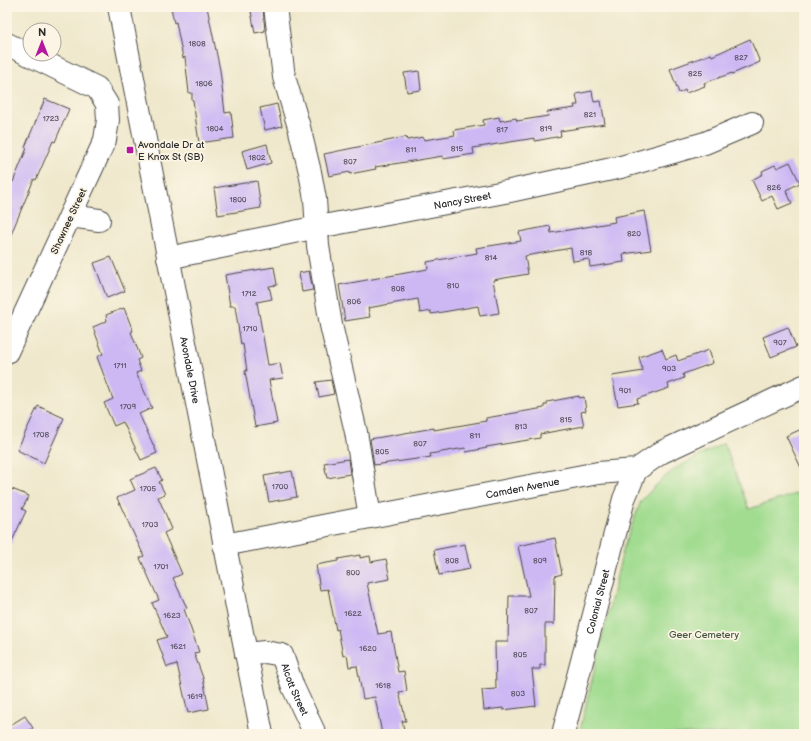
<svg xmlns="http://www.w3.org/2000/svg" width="811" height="741" viewBox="0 0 811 741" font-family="'Balsamiq Sans',sans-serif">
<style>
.green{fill:#a1dc90;stroke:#66845e}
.building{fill:#cdb8f4}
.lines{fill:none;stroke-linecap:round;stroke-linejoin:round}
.minor-casing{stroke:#484743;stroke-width:24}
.major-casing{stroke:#484743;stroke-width:24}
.minor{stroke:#fff;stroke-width:22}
.major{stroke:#fff;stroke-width:22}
.poi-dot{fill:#b5179e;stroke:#fcf5e5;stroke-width:1.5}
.labels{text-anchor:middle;stroke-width:3.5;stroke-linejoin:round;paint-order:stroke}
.number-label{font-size:8px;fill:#544e5d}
.poi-label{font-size:10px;fill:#2b2b2b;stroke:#fcf5e5;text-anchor:start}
.street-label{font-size:10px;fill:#2b2b2b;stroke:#fcf5e5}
.park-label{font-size:10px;fill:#485744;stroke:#fcf5e5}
</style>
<rect width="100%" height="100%" fill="#fcf5e5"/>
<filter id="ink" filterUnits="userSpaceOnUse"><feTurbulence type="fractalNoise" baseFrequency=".025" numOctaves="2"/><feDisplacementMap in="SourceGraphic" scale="8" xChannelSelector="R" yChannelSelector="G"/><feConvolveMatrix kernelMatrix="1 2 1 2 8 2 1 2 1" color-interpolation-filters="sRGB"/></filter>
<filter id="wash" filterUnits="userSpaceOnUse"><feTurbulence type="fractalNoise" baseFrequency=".012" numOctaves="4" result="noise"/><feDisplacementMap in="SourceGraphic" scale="16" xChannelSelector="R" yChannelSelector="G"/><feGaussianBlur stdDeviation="0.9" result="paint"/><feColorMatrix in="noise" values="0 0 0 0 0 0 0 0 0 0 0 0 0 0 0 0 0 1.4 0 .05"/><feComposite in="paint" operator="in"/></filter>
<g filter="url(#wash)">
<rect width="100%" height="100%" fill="#efe8cc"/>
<!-- green -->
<path class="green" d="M724 443 749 509 804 491V734H579L624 546 641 501 661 480 676 468Z"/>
<g id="blocks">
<!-- building -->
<path class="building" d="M171 7H207L220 70 225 113 231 112 234 138 199 143 193 100H192V93H189L185 57 183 58 176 22 174 23Z
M263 8 265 31 255 33 251 11Z
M750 39 760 62 732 74V73L704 83 705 86 686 93 685 90 679 93 670 69 711 54 712 56Z
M419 71 421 90 407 92 404 73Z
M592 91 594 102 601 101 605 124 560 131 561 136 535 141V138L473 148 474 154 443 159V156L375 167 376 169 350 174V172L329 176 324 154 406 137 407 140 423 137 424 140 455 135 454 130 484 125 483 120 499 117 500 121 516 118 517 121 548 116 547 112 575 108 574 105H578L576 94Z
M45 99 69 109 55 142 53 141 36 180 34 179 7 244V179L13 182 27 148 25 147Z
M277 104 282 126 265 130 260 108Z
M267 144 271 163 247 170 242 151Z
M790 162 800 183 786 190 792 203 778 209 772 196 762 201 752 180 763 174 762 171 775 165 777 168Z
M257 181 261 208 218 215 214 188Z
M644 211 651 250 623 254 624 262 590 267 589 259 573 261 571 248 525 256 528 274 493 280 499 313 480 316 478 306 431 314V311L420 313 418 299 368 308 370 317 345 321 339 285 428 269 427 262 477 253 476 248 521 241 519 232 550 226 551 233 615 222 614 217Z
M111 257 125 291 107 298 94 263Z
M274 267 277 285 269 286 272 299 257 302 268 365 280 363 283 378 269 380 277 423 255 427 245 371H247L243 344 241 345 235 306H230L225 275Z
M309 271 313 290 302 292 299 273Z
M124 308 133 331 131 332 141 358 137 360 141 371 136 373 152 408 139 414 157 453 141 460 123 422 114 426 104 403 113 399 97 357 103 354 93 327 107 321 106 315Z
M788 327 796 347 771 357 763 337Z
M662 349 666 359 676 355 678 361 709 350 713 363 683 374 684 378 668 384 669 388 637 399 638 403 618 406 612 376 643 371 639 357Z
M331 380 334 394 319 397 316 382Z
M579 396V398L584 397 586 411 581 412 584 426 540 434V438L486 447 487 448 466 452 465 448 430 454 431 457 374 465 370 439 434 428V430L486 421V418L544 408V405H547V402Z
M38 406 64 418 44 463 17 450Z
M804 428V474L786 436Z
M348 459 350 474 327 478 324 463Z
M156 468 162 480 159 482 165 494 158 497 172 529 164 533 182 574 173 578 187 608 184 609 199 652 194 653 203 678 209 709 188 713 177 664 167 667 157 640 167 637 152 603 159 600 140 558 144 556 117 498 135 490 130 479Z
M292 471 297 497 269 502 264 476Z
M12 489 29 496 22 509 26 511 7 552V499Z
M555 538 562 574 555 576 554 624H545V665H540V669H532L536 706 503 710V708L484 710 482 690 496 689 495 642H508L509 596H529L518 546Z
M465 544 470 569 439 575 434 550Z
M360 555V558L370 556 371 562 386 559 390 579 367 583 378 634 391 632 398 672 404 671 407 691 399 692 406 721H402L405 734H382L375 697 363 699 357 666 349 667 347 655 343 656 338 629 336 630 328 589 320 590 316 565 338 561V559Z
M25 716 33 728 23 734H7V727Z"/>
</g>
</g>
<g filter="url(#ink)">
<use href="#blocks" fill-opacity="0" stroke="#484743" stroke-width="1"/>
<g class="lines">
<defs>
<g id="minor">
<path d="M275 7 284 77 299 127 310 172 315 199 318 246 331 325 356 432 370 517"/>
<path d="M7 44 97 88 107 104 108 120 105 140 7 352"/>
<path d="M70 216 99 220"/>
<path id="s1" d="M168 258 318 227 510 191 621 167 705 143 752 123"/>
<path id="s2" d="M224 545 598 473 636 470 662 452 804 386"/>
<path id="s3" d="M246 654 265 652 282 655 293 687 315 734"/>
<path id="s4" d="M563 734 624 499 636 470"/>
</g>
<g id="major">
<path id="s5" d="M119 7 262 734"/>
</g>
</defs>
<!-- minor casing -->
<use href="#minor" class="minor-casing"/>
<!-- major casing -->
<use href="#major" class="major-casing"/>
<!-- minor -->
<use href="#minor" class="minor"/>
<!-- major -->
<use href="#major" class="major"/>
</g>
</g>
<!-- markers -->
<rect class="poi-dot" x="126" y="146" width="8" height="8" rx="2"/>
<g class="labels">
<!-- number labels -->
<g class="number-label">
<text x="197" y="46">1808</text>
<text x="741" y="60">827</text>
<text x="695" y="76">825</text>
<text x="204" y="86">1806</text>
<text x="590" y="117">821</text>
<text x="51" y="121">1723</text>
<text x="215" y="131">1804</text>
<text x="546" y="131">819</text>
<text x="502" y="132">817</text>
<text x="457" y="151">815</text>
<text x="411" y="152">811</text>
<text x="257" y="160">1802</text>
<text x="350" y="164">807</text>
<text x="774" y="190">826</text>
<text x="238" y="202">1800</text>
<text x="634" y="236">820</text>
<text x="586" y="255">818</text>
<text x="491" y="260">814</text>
<text x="453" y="288">810</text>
<text x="398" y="291">808</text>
<text x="249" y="296">1712</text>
<text x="354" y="304">806</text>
<text x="250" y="331">1710</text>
<text x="780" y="345">907</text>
<text x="120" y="368">1711</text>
<text x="669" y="371">903</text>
<text x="625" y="393">901</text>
<text x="128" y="409">1709</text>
<text x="566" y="422">815</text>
<text x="521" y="429">813</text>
<text x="41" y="437">1708</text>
<text x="475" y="438">811</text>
<text x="420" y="446">807</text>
<text x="382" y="454">805</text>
<text x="280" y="489">1700</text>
<text x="148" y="491">1705</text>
<text x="150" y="527">1703</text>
<text x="452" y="563">808</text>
<text x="540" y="563">809</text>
<text x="161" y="569">1701</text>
<text x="353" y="575">800</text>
<text x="531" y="613">807</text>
<text x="353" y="616">1622</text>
<text x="172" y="618">1623</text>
<text x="178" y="649">1621</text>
<text x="368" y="651">1620</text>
<text x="520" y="657">805</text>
<text x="383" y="688">1618</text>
<text x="518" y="696">803</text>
<text x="195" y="699">1619</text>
</g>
<!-- poi labels -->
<g class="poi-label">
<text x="138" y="148">Avondale Dr at<tspan x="138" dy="12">E Knox St (SB)</tspan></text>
</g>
<!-- street labels -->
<g class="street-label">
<text dy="4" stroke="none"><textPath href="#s1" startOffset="300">Nancy Street</textPath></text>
<text transform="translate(68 221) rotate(-65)" y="4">Shawnee Street</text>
<text dy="4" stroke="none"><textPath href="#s5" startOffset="370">Avondale Drive</textPath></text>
<text dy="4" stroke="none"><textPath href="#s2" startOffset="304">Camden Avenue</textPath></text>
<text dy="4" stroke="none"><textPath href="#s4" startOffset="137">Colonial Street</textPath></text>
<text dy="4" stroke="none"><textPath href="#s3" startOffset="73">Alcott Street</textPath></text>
</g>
<!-- park labels -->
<g class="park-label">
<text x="704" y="638">Geer Cemetery</text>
</g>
</g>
<!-- margin -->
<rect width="811" height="741" fill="none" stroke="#fcf5e5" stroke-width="24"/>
<!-- north arrow -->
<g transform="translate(42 42)"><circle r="19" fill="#fcf5e5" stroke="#a8a49b"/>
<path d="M0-3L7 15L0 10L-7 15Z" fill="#b5179e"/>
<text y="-6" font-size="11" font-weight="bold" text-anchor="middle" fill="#2b2b2b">N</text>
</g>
</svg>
